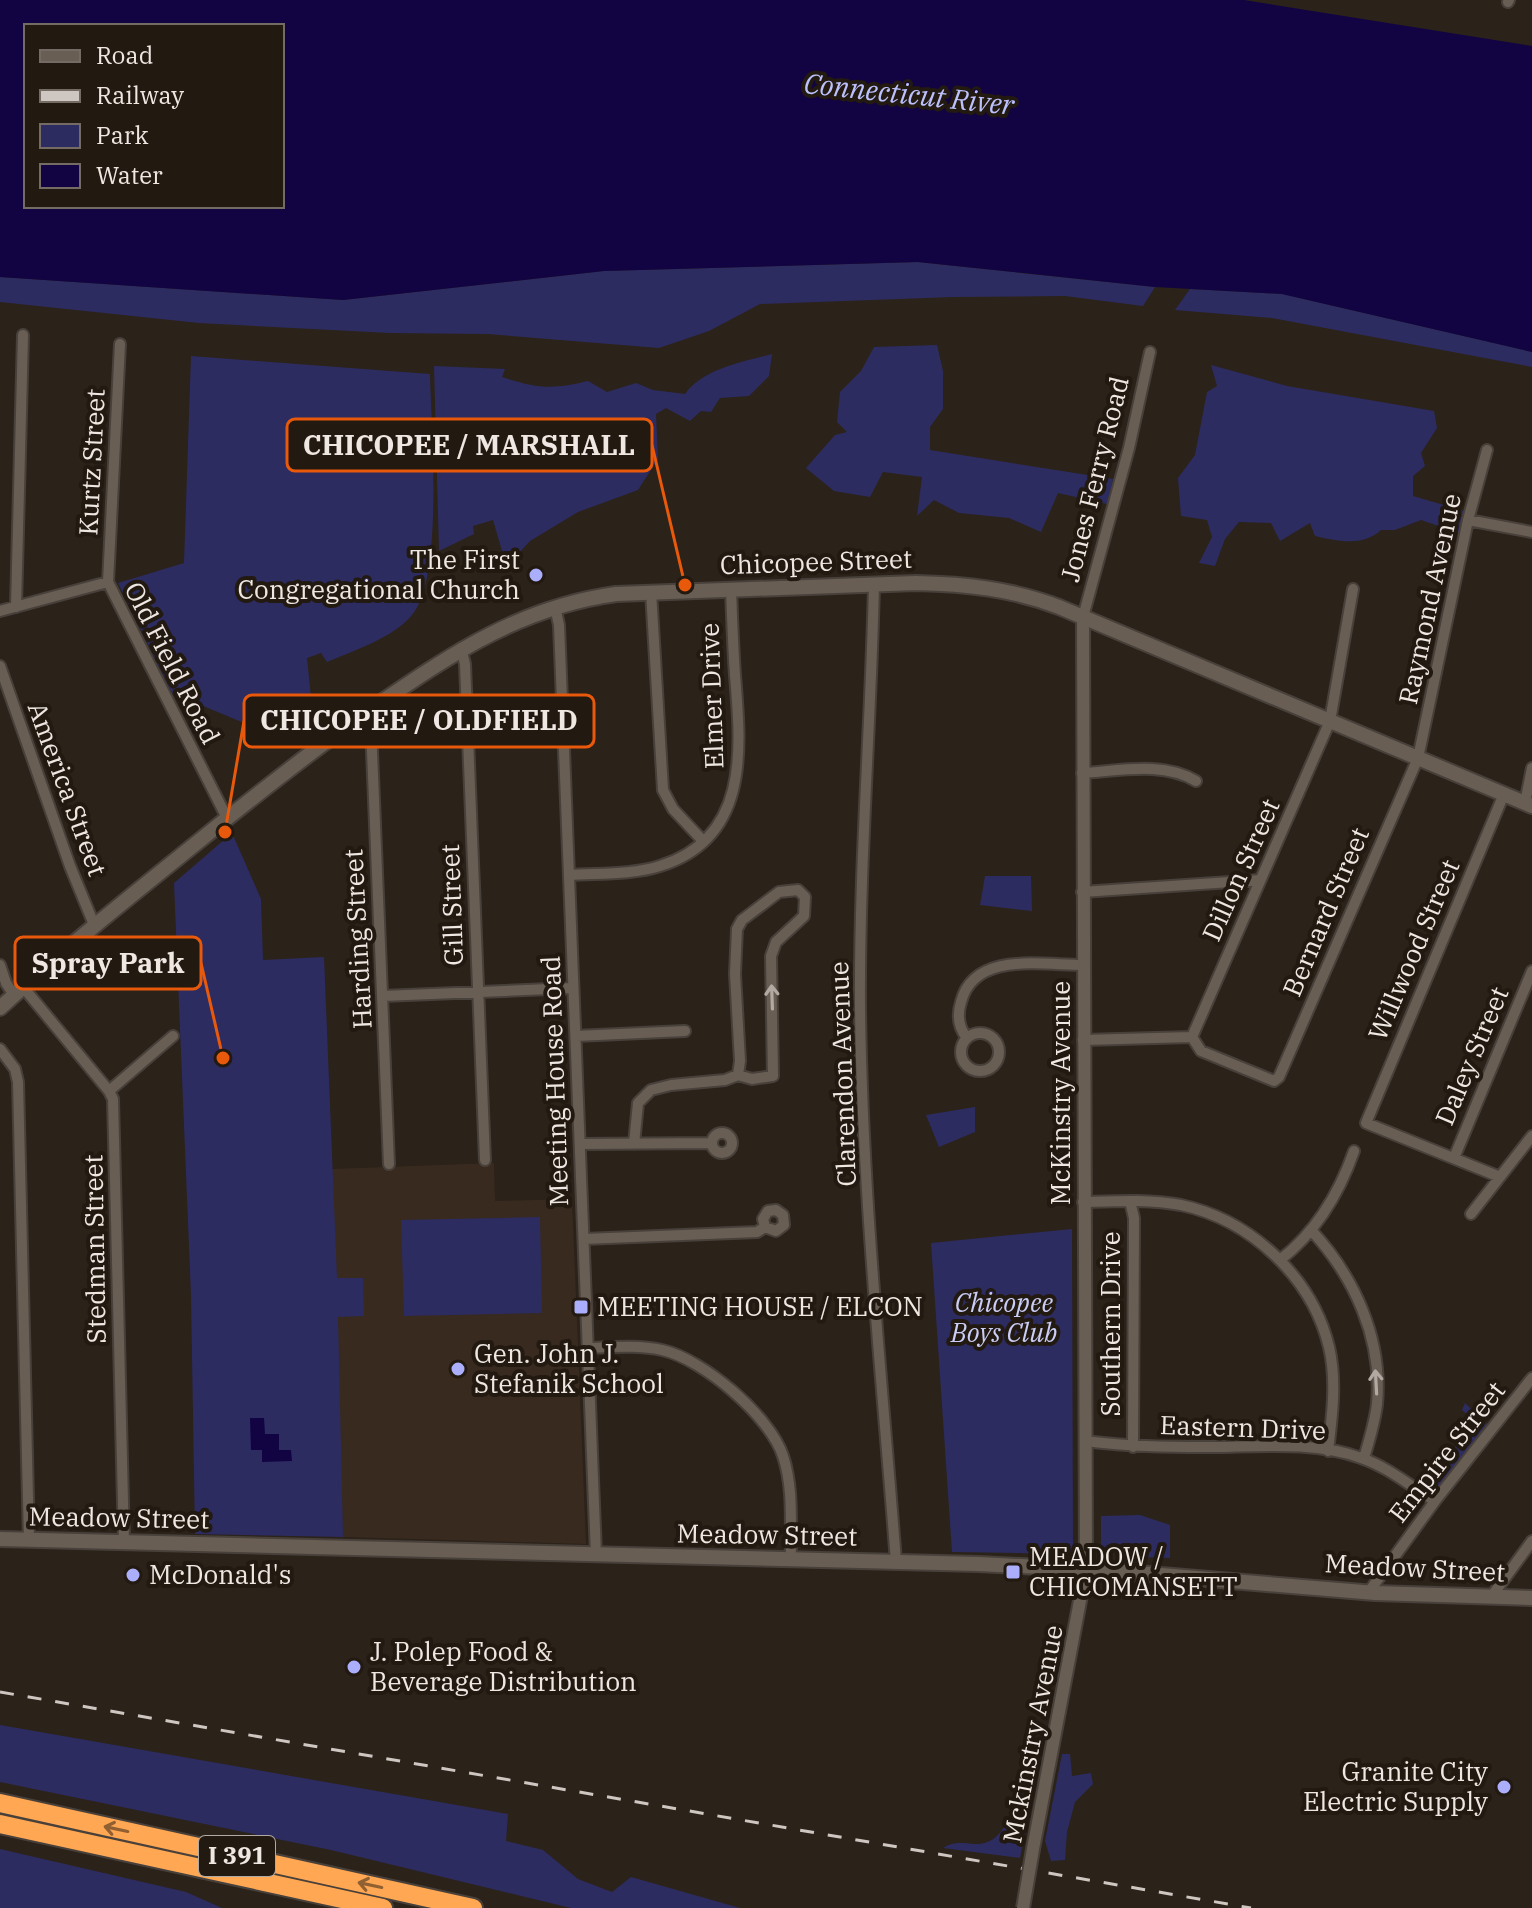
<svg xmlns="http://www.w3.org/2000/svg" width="1532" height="1908" viewBox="0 0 1532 1908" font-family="'IBM Plex Serif',serif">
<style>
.built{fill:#382a1e}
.green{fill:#2d2c61}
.water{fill:#120443;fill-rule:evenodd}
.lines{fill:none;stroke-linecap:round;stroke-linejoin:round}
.minor-casing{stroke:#48403a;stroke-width:14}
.tertiary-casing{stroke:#48403a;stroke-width:16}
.secondary-casing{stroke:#48403a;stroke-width:18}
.motorway-casing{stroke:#48403a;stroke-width:22}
.minor{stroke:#685e54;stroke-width:10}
.tertiary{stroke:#685e54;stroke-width:12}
.secondary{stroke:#685e54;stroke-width:14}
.motorway{stroke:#ffa752;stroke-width:18}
.rail{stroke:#cec7c1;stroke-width:3;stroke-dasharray:14 14;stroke-linecap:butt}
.tertiary-bridge-casing{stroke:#48403a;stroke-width:16;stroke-linecap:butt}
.tertiary-bridge{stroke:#685e54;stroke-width:12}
.oneway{stroke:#b2a9a2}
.oneway2{stroke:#906032}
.poi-dot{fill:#abaffb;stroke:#221911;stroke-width:3}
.labels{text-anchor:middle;stroke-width:8;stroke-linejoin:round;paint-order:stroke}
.shield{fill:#221911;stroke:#b1a9a3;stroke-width:2}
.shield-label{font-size:24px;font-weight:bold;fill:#eee7e2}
.street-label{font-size:26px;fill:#eee7e2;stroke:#221911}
.poi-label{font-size:26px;fill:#eee7e2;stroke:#221911;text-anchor:start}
.park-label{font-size:26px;font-style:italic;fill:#cacdf5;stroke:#221911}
.water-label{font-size:28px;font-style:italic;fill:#bcc1fc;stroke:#221911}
.leader{fill:none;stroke:#e8590c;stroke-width:3}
.callout-dot{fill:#e8590c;stroke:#221911;stroke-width:3}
.callout{fill:#221911;stroke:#e8590c;stroke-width:3}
.callout-label{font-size:28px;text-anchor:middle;font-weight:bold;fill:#eee7e2}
</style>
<rect width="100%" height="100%" fill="#2b221a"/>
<!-- built -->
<path class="built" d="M494 1163 495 1201 572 1199 586 1544 343 1537 331 1169Z"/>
<!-- green -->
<path class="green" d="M917 262 1155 287 1143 306 1065 296 954 297 760 304 709 331 659 348 488 334 390 333 199 323 0 302V277L343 300 604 271Z
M1190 289 1282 294 1532 352V367L1272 318 1175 310Z
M937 345 943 371V409L930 427V450L1113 479 1107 504 1058 493 1041 532 1009 518 959 513 934 500 917 516 922 477 883 472 870 497 834 491 806 468 835 435 847 432 837 422 840 392 861 371 874 347Z
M772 354 769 376 749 396 720 398 711 412 701 411 690 421 666 408 656 414 658 459 638 490 578 512 530 541 518 554 507 558 503 554 493 520 473 526 474 534 439 551 434 366 505 369 502 377C536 388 552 390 588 381L607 392 636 383 653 390 685 394C703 369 742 362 772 354Z
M191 356 430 374C431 426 444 578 412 615 393 638 353 651 327 662L321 653 307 658 313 717 275 748 263 731 172 693 118 583 184 563Z
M1211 365 1287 386 1434 411 1437 428 1421 453 1425 466 1413 476V496L1464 511 1459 533 1421 520 1395 530H1381C1363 547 1337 541 1315 536L1310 523 1280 541 1271 523 1239 522 1225 539 1215 566 1199 563 1212 537 1207 520 1181 516 1178 478 1195 455 1207 392 1217 386Z
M232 833 261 899 263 960 324 957 337 1278H363L364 1316 338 1317 343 1537 195 1534 191 1295 174 883Z
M985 876H1031L1032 911 980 905Z
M975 1107V1132L939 1147 926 1115Z
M540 1217 542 1313 404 1316 401 1220Z
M1072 1229 1073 1554 952 1552 931 1243Z
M1465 1403 1487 1424 1437 1490 1421 1479 1439 1469 1447 1453 1457 1445 1464 1447 1470 1438 1468 1430 1473 1420 1462 1410Z
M1140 1515 1170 1525V1558L1139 1557 1101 1549V1516Z
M0 1725 508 1814 506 1841 543 1850 578 1879 612 1892 631 1877 740 1908H571L331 1850 0 1782Z
M1062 1754H1070L1072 1776 1091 1773 1093 1784 1075 1802 1067 1832 1065 1860 1051 1861 1045 1841Z
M1023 1782 1033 1785 1020 1858 943 1848C954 1841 962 1843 975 1844 1006 1846 1013 1805 1023 1782Z
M0 1849 186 1892 222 1908H0Z"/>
<!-- water -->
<path class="water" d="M0 0H1244L1532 46V352L1282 294 1155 287 918 262 604 271 343 300 0 277ZM282 26V206H26V26Z
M250 1418H264L265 1434H279V1450H291L292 1461 262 1462V1450H251Z"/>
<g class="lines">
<defs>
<path id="minor" d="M1508 2 1509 0
M1468 520 1532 532
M108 582 120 344
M874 584C871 725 859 866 860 1007 862 1192 882 1378 896 1562
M651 592 663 790 673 809 703 841
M16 607 23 335
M555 607 559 625 596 1554
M0 611 108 582 227 818
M1083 617 1129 448 1150 352
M461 648 465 664 485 1160
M0 666 70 866 95 927
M367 712 371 727 389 1164
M1082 773C1119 771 1163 761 1196 781
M1525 803 1532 768
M569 875C598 873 632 875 660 866 750 838 741 749 735 675 733 646 732 617 731 589
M1082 892 1260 880
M0 965 6 983 14 995
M23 987 109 1091 113 1099 124 1542
M383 996 573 988
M961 1052a19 19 0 1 1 38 0a19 19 0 1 1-38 0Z
M576 1036 685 1031
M1192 1037 1330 721 1353 589
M967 1038C958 1027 957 1015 961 1002 974 951 1042 965 1083 965
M1083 1040 1192 1037 1201 1051 1274 1081 1279 1077 1418 758 1468 520 1487 450
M0 1049 15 1069 18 1082 29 1540
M109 1091 173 1036
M712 1143a10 10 0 1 1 20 0a10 10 0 1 1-20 0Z
M580 1144 712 1143
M634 1144 638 1103 651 1090 671 1085 725 1080 738 1075 752 1079 773 1076 771 956 776 942 804 916 805 897 798 890 779 892 742 920 737 929 735 974 740 1061 738 1075
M1454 1158 1532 971
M1500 1177 1366 1123 1504 794
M1130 1201 1134 1218 1133 1447
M1083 1202C1116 1201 1149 1199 1181 1205 1251 1220 1312 1277 1329 1347 1337 1381 1332 1417 1328 1451
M1471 1214 1532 1136
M1311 1230C1354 1276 1383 1339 1377 1404 1375 1422 1369 1441 1364 1458
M584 1239 757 1232 765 1227 776 1231 784 1225 783 1215 776 1210 768 1211 763 1219 765 1227
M1280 1260C1316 1232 1339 1194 1354 1151
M589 1348C613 1347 639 1345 662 1350 703 1359 770 1416 783 1456 794 1489 790 1526 791 1560
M1085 1441C1130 1447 1174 1447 1220 1447 1265 1446 1318 1442 1361 1458 1388 1467 1410 1486 1435 1501
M1368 1593 1435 1501 1532 1378
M1491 1597 1532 1541"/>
<path id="tertiary" d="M1033 1849 1086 1569 1083 617"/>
<path id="secondary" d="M0 1008C64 949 132 895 199 841 257 794 316 747 377 705 454 652 522 607 616 594L916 583C966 584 1012 589 1059 607L1532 806
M0 1539 978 1564 1101 1570 1375 1593 1532 1598"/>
<path id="motorway" d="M0 1803 473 1908
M0 1824 383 1908"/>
</defs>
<!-- minor casing -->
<use href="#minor" class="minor-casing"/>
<!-- tertiary casing -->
<use href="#tertiary" class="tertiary-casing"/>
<!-- secondary casing -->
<use href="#secondary" class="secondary-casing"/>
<!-- motorway casing -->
<use href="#motorway" class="motorway-casing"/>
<!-- minor -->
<use href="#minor" class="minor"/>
<!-- tertiary -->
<use href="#tertiary" class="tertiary"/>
<!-- secondary -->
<use href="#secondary" class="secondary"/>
<!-- motorway -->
<use href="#motorway" class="motorway"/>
<!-- rail -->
<path class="rail" d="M0 1692 1251 1908"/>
<defs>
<path id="tertiary-bridge" d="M1023 1908 1033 1849"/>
</defs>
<!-- tertiary-bridge casing -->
<use href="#tertiary-bridge" class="tertiary-bridge-casing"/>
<!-- tertiary-bridge -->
<use href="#tertiary-bridge" class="tertiary-bridge"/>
</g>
<!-- one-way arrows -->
<defs><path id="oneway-shaft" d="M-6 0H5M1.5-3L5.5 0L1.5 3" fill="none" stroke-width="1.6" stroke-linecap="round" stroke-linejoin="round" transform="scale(2)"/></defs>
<g class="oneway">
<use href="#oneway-shaft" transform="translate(772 997) rotate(-92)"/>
<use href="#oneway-shaft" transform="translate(1376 1382) rotate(-93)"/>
</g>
<g class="oneway2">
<use href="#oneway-shaft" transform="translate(116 1829) rotate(-168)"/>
<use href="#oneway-shaft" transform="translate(370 1885) rotate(-168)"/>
</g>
<!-- markers -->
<g class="poi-dot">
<circle cx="536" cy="575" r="8"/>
<rect x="573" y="1299" width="16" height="16" rx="4"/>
<circle cx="458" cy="1369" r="8"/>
<rect x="1005" y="1564" width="16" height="16" rx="4"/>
<circle cx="133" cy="1575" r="8"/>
<circle cx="354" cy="1667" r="8"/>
<circle cx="1504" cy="1787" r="8"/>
</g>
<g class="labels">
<!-- shield labels -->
<rect class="shield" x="199" y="1836" width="76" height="40" rx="6"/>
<g class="shield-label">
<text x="237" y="1864">I 391</text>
</g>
<!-- street labels -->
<g class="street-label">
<text transform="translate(92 462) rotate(-87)" y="9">Kurtz Street</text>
<text transform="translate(1095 479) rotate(-76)" y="9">Jones Ferry Road</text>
<text transform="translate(816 562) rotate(-2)" y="9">Chicopee Street</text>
<text transform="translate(1430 599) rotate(-78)" y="9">Raymond Avenue</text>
<text transform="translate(172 663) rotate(63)" y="9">Old Field Road</text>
<text transform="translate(712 696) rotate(-92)" y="9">Elmer Drive</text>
<text transform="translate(67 789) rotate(70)" y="9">America Street</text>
<text transform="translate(1241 870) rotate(-66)" y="9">Dillon Street</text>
<text transform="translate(452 905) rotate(-92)" y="9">Gill Street</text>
<text transform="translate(1326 912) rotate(-67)" y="9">Bernard Street</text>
<text transform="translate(358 939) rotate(-93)" y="9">Harding Street</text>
<text transform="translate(1414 950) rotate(-67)" y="9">Willwood Street</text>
<text transform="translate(1472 1056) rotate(-67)" y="9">Daley Street</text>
<text transform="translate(843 1074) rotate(-92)" y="9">Clarendon Avenue</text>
<text transform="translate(555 1081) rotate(-92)" y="9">Meeting House Road</text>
<text transform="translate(1061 1093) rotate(-90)" y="9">McKinstry Avenue</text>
<text transform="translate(95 1249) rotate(-91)" y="9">Stedman Street</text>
<text transform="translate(1111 1324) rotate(-90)" y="9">Southern Drive</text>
<text transform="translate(1243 1428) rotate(2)" y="9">Eastern Drive</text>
<text transform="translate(1447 1452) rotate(-52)" y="9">Empire Street</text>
<text transform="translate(119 1518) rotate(1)" y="9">Meadow Street</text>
<text transform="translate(767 1535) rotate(1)" y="9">Meadow Street</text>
<text transform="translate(1415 1568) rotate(3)" y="9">Meadow Street</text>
<text transform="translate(1033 1734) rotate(-79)" y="9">Mckinstry Avenue</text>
</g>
<!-- poi labels -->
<g class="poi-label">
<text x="520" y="569" text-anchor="end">The First<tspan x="520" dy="30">Congregational Church</tspan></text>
<text x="597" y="1316">MEETING HOUSE / ELCON</text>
<text x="474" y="1363">Gen. John J.<tspan x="474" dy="30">Stefanik School</tspan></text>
<text x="1029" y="1566">MEADOW /<tspan x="1029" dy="30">CHICOMANSETT</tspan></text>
<text x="149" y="1584">McDonald's</text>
<text x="370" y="1661">J. Polep Food &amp;<tspan x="370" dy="30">Beverage Distribution</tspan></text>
<text x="1488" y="1781" text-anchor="end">Granite City<tspan x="1488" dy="30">Electric Supply</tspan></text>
</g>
<!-- park labels -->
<g class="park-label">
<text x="1004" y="1312">Chicopee<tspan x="1004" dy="30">Boys Club</tspan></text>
</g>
<!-- water labels -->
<g class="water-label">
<text transform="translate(909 94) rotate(6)" y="10">Connecticut River</text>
</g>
</g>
<!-- callouts -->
<path class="leader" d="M685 585L652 445M225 832L244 721M223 1058L201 963"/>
<g class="callout-dot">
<circle cx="685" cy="585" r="8"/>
<circle cx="225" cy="832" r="8"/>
<circle cx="223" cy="1058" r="8"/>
</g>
<g class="callout">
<rect x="287" y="419" width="365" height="52" rx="8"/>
<rect x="244" y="695" width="350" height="52" rx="8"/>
<rect x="15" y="937" width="186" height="52" rx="8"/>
</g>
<g class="callout-label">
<text x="469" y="455">CHICOPEE / MARSHALL</text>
<text x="419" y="730">CHICOPEE / OLDFIELD</text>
<text x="108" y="973">Spray Park</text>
</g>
<!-- legend -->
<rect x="24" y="24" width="260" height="184" fill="#221911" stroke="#746b65" stroke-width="2"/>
<rect x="40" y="50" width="40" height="12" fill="#685e54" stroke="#746b65" stroke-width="2"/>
<text x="96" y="64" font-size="24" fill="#eee7e2">Road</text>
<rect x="40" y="90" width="40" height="12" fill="#cec7c1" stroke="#746b65" stroke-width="2"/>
<text x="96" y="104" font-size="24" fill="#eee7e2">Railway</text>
<rect x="40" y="124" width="40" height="24" fill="#2d2c61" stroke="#746b65" stroke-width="2"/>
<text x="96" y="144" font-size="24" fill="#eee7e2">Park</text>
<rect x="40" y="164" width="40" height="24" fill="#120443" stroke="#746b65" stroke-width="2"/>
<text x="96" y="184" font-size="24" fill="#eee7e2">Water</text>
</svg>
